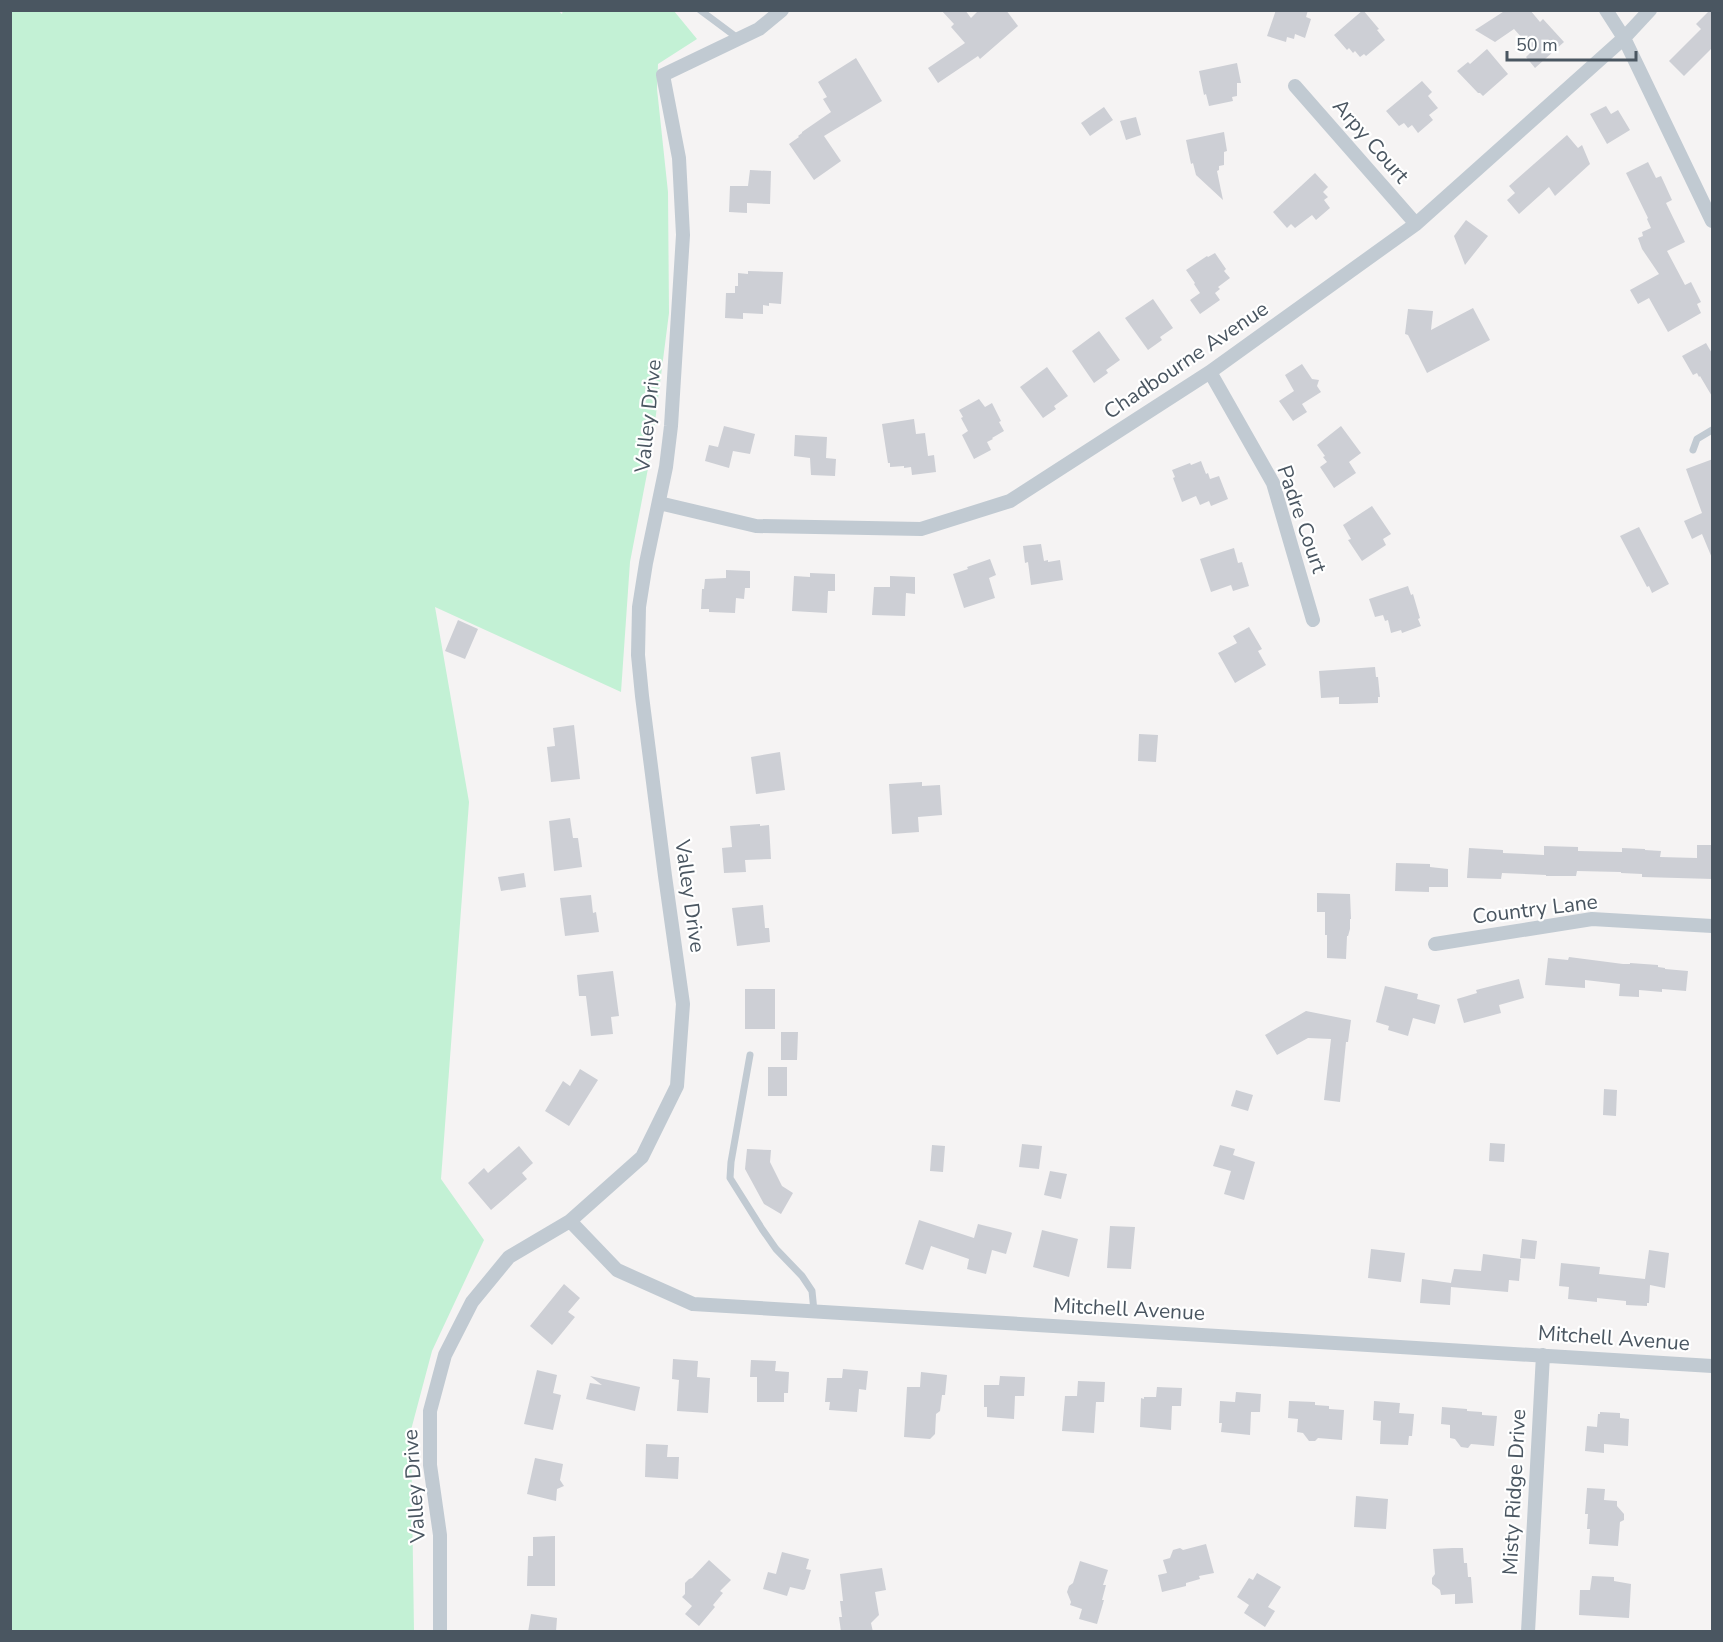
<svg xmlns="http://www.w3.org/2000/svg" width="1723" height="1642" viewBox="0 0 1723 1642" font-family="'Nunito Sans',sans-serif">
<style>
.green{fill:#c3f1d5}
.building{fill:#cdcfd5}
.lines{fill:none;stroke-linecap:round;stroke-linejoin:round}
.service{stroke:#c1cad2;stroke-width:7}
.minor{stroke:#c1cad2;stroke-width:14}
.labels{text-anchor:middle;stroke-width:4.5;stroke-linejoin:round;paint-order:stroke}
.street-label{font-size:21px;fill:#4a5661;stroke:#fff}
</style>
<rect width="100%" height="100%" fill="#f5f3f3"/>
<!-- green -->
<path class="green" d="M557 10 562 14 563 10 674 11 697 39 658 64 657 89 668 192 669 313 651 453 630 562 621 692 435 607 469 802 441 1179 484 1240 432 1351 411 1430 414 1631 11 1632V11Z"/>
<!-- building -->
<path class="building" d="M941 10H965L971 18 979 10H1006L1018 26 980 59 978 56 938 83 928 68 965 43 951 27 954 24Z
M1276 10H1308L1306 17 1311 19 1305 38 1295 34 1294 39 1287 37 1286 42 1267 36Z
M1363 10 1379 29 1377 30 1385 40 1366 56 1364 54 1360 57 1355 51 1353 53 1349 48 1347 50 1334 35Z
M1506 10H1530L1540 22 1543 19 1564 42 1535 68 1526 57 1533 50 1514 29 1495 42 1475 30Z
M1710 10H1713V47L1684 76 1669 61 1701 29 1696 24Z
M1487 49 1508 74 1483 96 1480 93H1478L1457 71 1468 62 1470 64Z
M856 58 882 101 824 136 841 161 814 180 789 144 799 137 798 136 802 133V132L831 112 823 99 827 97 818 82Z
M1237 63 1241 83H1237V96L1232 97 1233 101 1209 106 1206 94 1204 95 1199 71Z
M1422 81 1432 92 1428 96 1438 108 1429 115 1433 120 1418 133 1412 125 1408 128 1404 123 1399 126 1386 111Z
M1606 106 1611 114 1618 110 1630 130 1607 144 1590 114Z
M1104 107 1113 120 1090 136 1081 123Z
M1136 117 1141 135 1126 140 1120 121Z
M1224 132 1227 151 1224 152V165L1219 166V170L1217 171 1223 200 1196 175 1193 163 1191 164 1186 140Z
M1567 135 1578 148 1582 145 1590 164 1555 196 1549 187 1519 214 1507 200 1515 193 1509 186Z
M1648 162 1656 178 1661 176 1672 200 1666 203 1685 242 1667 251 1685 285 1691 282 1701 302 1697 304 1701 313 1668 332 1649 298 1638 304 1630 290 1659 274 1642 249 1638 238 1643 236 1642 232 1651 228 1647 219 1648 218 1626 173Z
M750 170 771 171 770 204 747 203V213L729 212 730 186H748Z
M1315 173 1328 187 1323 192 1328 197 1324 200 1330 208 1316 220 1312 215 1295 228 1291 224 1287 228 1273 212Z
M1466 220 1488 236 1465 265 1454 236Z
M1215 253 1226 269 1224 271 1230 278 1218 287 1220 289 1215 293 1220 300 1200 314 1190 300 1200 293 1194 284 1195 283 1186 270 1207 256 1208 257Z
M748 271 783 272 781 304 769 303V306L763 305V314L743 313V319L725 318 726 293H735V286H738V273L748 274Z
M1153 299 1173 328 1160 337 1162 340 1148 350 1125 318Z
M1473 308 1490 340 1427 373 1408 335 1405 334 1408 309 1433 311 1431 330Z
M1099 331 1120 360 1106 370 1108 373 1094 383 1072 351Z
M1706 343 1713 355V398L1700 376 1699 377 1697 373 1693 375 1682 356Z
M1302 364 1312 379 1319 380 1317 386 1321 392 1302 404 1307 412 1293 421 1279 401 1294 391 1285 375Z
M1047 367 1068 396 1054 406 1056 409 1043 418 1020 387Z
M979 399 985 407 992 403 1001 421 999 422 1004 431 992 438 993 439 987 442 991 450 974 459 962 435 968 431 961 418 963 417 959 410Z
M914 419 916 434 925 433 928 456 934 455 936 472 912 475 911 467 904 468V466L890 467V463H888L882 424Z
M724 426 755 434 750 454 733 451 729 468 705 461 709 445 718 447Z
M1341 426 1361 453 1349 462 1356 473 1334 488 1320 467 1327 462 1323 457 1325 456 1317 445Z
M795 435 827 437 826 458 836 459 835 476 811 475 810 458 794 456Z
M1713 459V558H1712L1702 534 1692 539 1684 521 1702 513 1686 469Z
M1201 461 1206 474 1208 473 1210 479 1219 476 1228 499 1211 506 1209 501 1200 505 1196 496 1182 502 1173 478 1175 477 1172 470 1190 463 1191 465Z
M1372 506 1391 534 1383 539 1386 545 1362 561 1348 540 1351 539 1343 525Z
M1639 527 1669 584 1652 593 1649 586 1647 587 1620 536Z
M1041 544 1044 561 1048 560V562L1060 560 1063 580 1031 585 1028 562 1025 563 1023 546Z
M1234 548 1238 563 1242 562 1249 586 1233 591 1231 585 1211 592 1200 559Z
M990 559 996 575 989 578 995 598 964 608 953 574 968 569 967 567Z
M726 570 750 571V588H745L744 599 736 598 735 613 709 612V609H701L702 589H704L705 579 726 578Z
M810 573 835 574V591H828L827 613 792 611 794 576 810 577Z
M890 576 915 577V594L906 593 905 616 872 615 874 587H890Z
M1408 586 1411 595 1413 594 1420 618 1418 619 1421 626 1402 633 1401 630 1391 633 1388 620 1385 621 1383 615 1375 617 1369 599Z
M458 620 478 629 465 659 445 651Z
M1249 627 1262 649 1258 651 1266 665 1235 683 1218 653 1237 643 1233 636Z
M1375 667 1376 677H1378L1380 697H1378V703L1348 704H1339V697L1321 698 1319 671Z
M574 725 580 779 551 782 547 747 555 746 553 728Z
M1139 734 1158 735 1156 762 1138 761Z
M780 752 785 790 756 794 751 757Z
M922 782V786L940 785 942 815 918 817 919 832 892 834 889 784Z
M570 818 573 838H578L582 867 554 871 549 821Z
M760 824V826L769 825 771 859 745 860 746 872 724 873 722 848 732 847 730 826Z
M1697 845H1713V879L1642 877V874L1621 873V872L1577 871 1576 876H1546V875L1502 873 1501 879 1467 878 1469 848 1503 850V853L1544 855V846L1578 847V851L1622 852V848L1645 849V850L1661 851 1660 857 1697 858Z
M1396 863 1430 864V867L1448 869V887H1429V892L1395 891Z
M524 873 526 887 501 891 498 877Z
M1317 893 1350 894 1351 919H1350V929L1348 936H1347L1346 959 1327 958V935H1325V912H1317Z
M591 895 593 913 596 912 599 932 565 936 560 898Z
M763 905 765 928H769L770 942 737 946 732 908Z
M1569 957 1623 964H1630V963L1658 965V967L1665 968V969L1688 971 1686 991 1662 989V992L1639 990V997L1619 996 1620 984 1585 980V988L1545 985 1548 958 1568 960Z
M613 971 619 1016 611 1017 613 1034 591 1036 586 996H579L577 975Z
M1519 979 1524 998 1499 1005 1501 1013 1464 1023 1457 999 1477 993 1476 990Z
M1385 986 1418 994 1417 999 1440 1005 1435 1024 1413 1018 1408 1036 1388 1030 1389 1026 1376 1022Z
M745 989H775V1029H745Z
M1306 1011 1351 1020 1348 1042H1346L1340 1102 1324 1100 1331 1039 1308 1038 1277 1055 1265 1035Z
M781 1032H798L797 1060H781Z
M768 1067H787V1096H768Z
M580 1069 598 1080 569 1126 545 1111 563 1081 570 1086Z
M1604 1089 1617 1090 1616 1116 1603 1115Z
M1236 1090 1253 1095 1248 1111 1231 1106Z
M1490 1143 1505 1144 1504 1162 1489 1161Z
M1022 1144 1042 1146 1039 1169 1019 1167Z
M932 1145 945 1146 943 1172 930 1171Z
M1220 1145 1235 1149 1233 1155 1255 1162 1244 1200 1224 1194 1231 1171 1213 1166Z
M519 1146 533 1163 522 1173 527 1179 491 1210 468 1183 484 1168 488 1173Z
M747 1149 771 1150 770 1162 782 1186 793 1193 781 1214 764 1204 745 1169Z
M1050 1171 1067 1174 1061 1199 1044 1195Z
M919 1220 974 1238 978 1224 1010 1232 1012 1233 1006 1254 992 1250 986 1274 967 1269 969 1259 931 1246 923 1270 905 1264Z
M1110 1226 1135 1227 1131 1269 1107 1268Z
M1042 1230 1078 1239 1069 1277 1033 1267Z
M1522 1239 1537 1241 1535 1259 1520 1258Z
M1371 1249 1405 1253 1401 1282 1368 1278Z
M1649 1250 1669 1253 1665 1288 1650 1285 1649 1303H1647V1306L1626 1305V1301L1597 1298V1302L1568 1299 1569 1287 1559 1286 1561 1263 1600 1267 1599 1274 1645 1279Z
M1483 1254 1521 1259 1519 1281 1509 1280 1508 1292 1451 1287 1450 1305 1420 1303 1422 1279 1451 1283 1454 1269 1481 1271Z
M564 1284 580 1298 568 1312 575 1317 552 1345 530 1326Z
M673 1359 698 1361 697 1377 710 1378 708 1413 677 1411 679 1380 672 1379Z
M751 1360 776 1361 775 1371 789 1372 788 1393H784V1402H757V1377H750Z
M843 1369 868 1371 866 1390 859 1389 857 1412 829 1410 830 1402H825L827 1378H842Z
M537 1370 557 1375 553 1393 561 1395 553 1430 524 1424Z
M921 1372 947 1375 945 1395H942L940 1411 936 1414 935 1434 930 1439 904 1437 907 1387H920Z
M590 1376 640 1387 635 1411 586 1399 590 1383 602 1385Z
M1000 1376 1025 1377 1024 1396H1015L1014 1419 987 1417V1407H984V1385H999Z
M1078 1381 1105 1382 1104 1402H1096L1094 1433 1062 1431 1065 1396H1077Z
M1157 1387 1182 1388 1181 1406H1172L1171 1430 1140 1427 1141 1398 1144 1399V1397H1156Z
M1236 1392 1261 1394 1260 1412H1251L1250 1435 1221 1432 1222 1423H1219L1220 1401 1235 1402Z
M1289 1401 1315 1402V1405L1329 1406V1409L1344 1410 1342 1440 1318 1438 1315 1441H1309L1303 1433 1297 1432 1298 1419 1288 1418Z
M1374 1401 1400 1403 1399 1413 1414 1414 1412 1436H1409L1408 1445 1380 1444 1381 1421 1373 1420Z
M1442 1407 1467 1409V1411L1482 1412V1415L1497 1416 1494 1446 1471 1444 1468 1448 1461 1447 1455 1439 1450 1438V1425L1441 1424Z
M1600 1412 1620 1413V1418L1629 1419 1628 1446 1604 1444V1453L1585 1451 1587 1426 1597 1427 1598 1414H1600Z
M646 1444 668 1445 667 1457H679L678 1479 645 1477Z
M535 1458 563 1464 560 1480 564 1486 557 1489 556 1501 527 1494Z
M1587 1488 1605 1489 1604 1500 1617 1501V1506L1624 1514V1520L1620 1522 1618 1546 1589 1544 1590 1529H1587L1588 1514H1585Z
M1356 1496 1388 1499 1386 1529 1354 1527Z
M555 1536V1586H527L528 1556H533V1537Z
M1206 1544 1214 1573 1199 1576 1200 1579 1186 1583V1586L1162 1592 1158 1575 1167 1573 1163 1560 1170 1558 1173 1550 1180 1548 1183 1550Z
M1453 1548H1463L1464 1563H1467L1468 1577H1471L1473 1603 1455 1604V1594L1441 1595 1440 1590 1432 1584V1578L1435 1574 1433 1549Z
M782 1552 809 1559 806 1569 811 1570 805 1589 803 1590 790 1587 787 1596 763 1589 768 1572 776 1574Z
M709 1560 731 1580 720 1591 723 1593 713 1605 715 1607 699 1626 685 1614 692 1606 682 1597 685 1594V1583L689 1579 692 1578Z
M1080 1561 1108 1570 1103 1585H1106L1102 1600H1104L1097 1624 1079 1619 1082 1609 1070 1605 1071 1602 1067 1592 1069 1586 1073 1583Z
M882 1568 886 1590 875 1592 879 1615 871 1623 873 1632H841L839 1617H842L840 1601H843L840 1574Z
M1257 1573 1281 1587 1268 1607 1275 1611 1265 1627 1244 1613 1249 1605 1237 1597 1249 1578 1253 1580Z
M1592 1576 1614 1577V1581L1631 1584 1629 1618 1579 1615 1580 1590H1590Z
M531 1614 557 1618 556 1632H528Z"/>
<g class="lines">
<!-- service -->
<path class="service" d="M700 10 739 39
M1693 450 1697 439 1712 430
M750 1055 731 1162 730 1178 762 1229 776 1249 802 1276 812 1291 814 1311"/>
<!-- minor -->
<path class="minor" d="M1606 10 1624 38 1712 221
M1295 86 1416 224
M1210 372 1273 483 1313 620
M659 503 756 526 921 529 1010 501 1210 372 1416 224 1624 38 1650 10
M1435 944 1592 919 1712 926
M570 1221 617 1270 693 1304 1712 1366
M440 1632V1535L430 1465V1411L445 1355 472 1302 509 1257 570 1221 642 1157 677 1086 683 1004 665 876 642 696 638 655 639 607 646 563 666 467 671 426 683 235 679 158 663 75 759 29 782 10
M1528 1632 1543 1355"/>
</g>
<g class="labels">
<!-- street labels -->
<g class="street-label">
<text transform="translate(1371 141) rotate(49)" y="7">Arpy Court</text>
<text transform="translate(1186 360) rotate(-34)" y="7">Chadbourne Avenue</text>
<text transform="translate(648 416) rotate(-84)" y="7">Valley Drive</text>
<text transform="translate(1302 519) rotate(71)" y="7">Padre Court</text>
<text transform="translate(690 896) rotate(82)" y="7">Valley Drive</text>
<text transform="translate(1535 909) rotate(-7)" y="7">Country Lane</text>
<text transform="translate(1129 1309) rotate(3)" y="7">Mitchell Avenue</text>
<text transform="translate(1614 1338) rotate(4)" y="7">Mitchell Avenue</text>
<text transform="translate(414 1486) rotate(-94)" y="7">Valley Drive</text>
<text transform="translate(1514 1492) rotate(-87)" y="7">Misty Ridge Drive</text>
</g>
</g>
<!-- border -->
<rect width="1723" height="1642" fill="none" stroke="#4a5661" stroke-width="24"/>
<!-- scale -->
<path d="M1507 51v9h129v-9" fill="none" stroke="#4a5661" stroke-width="3"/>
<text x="1516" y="51" font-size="18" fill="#4a5661" stroke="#ffffff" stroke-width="4.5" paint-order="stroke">50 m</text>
</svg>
